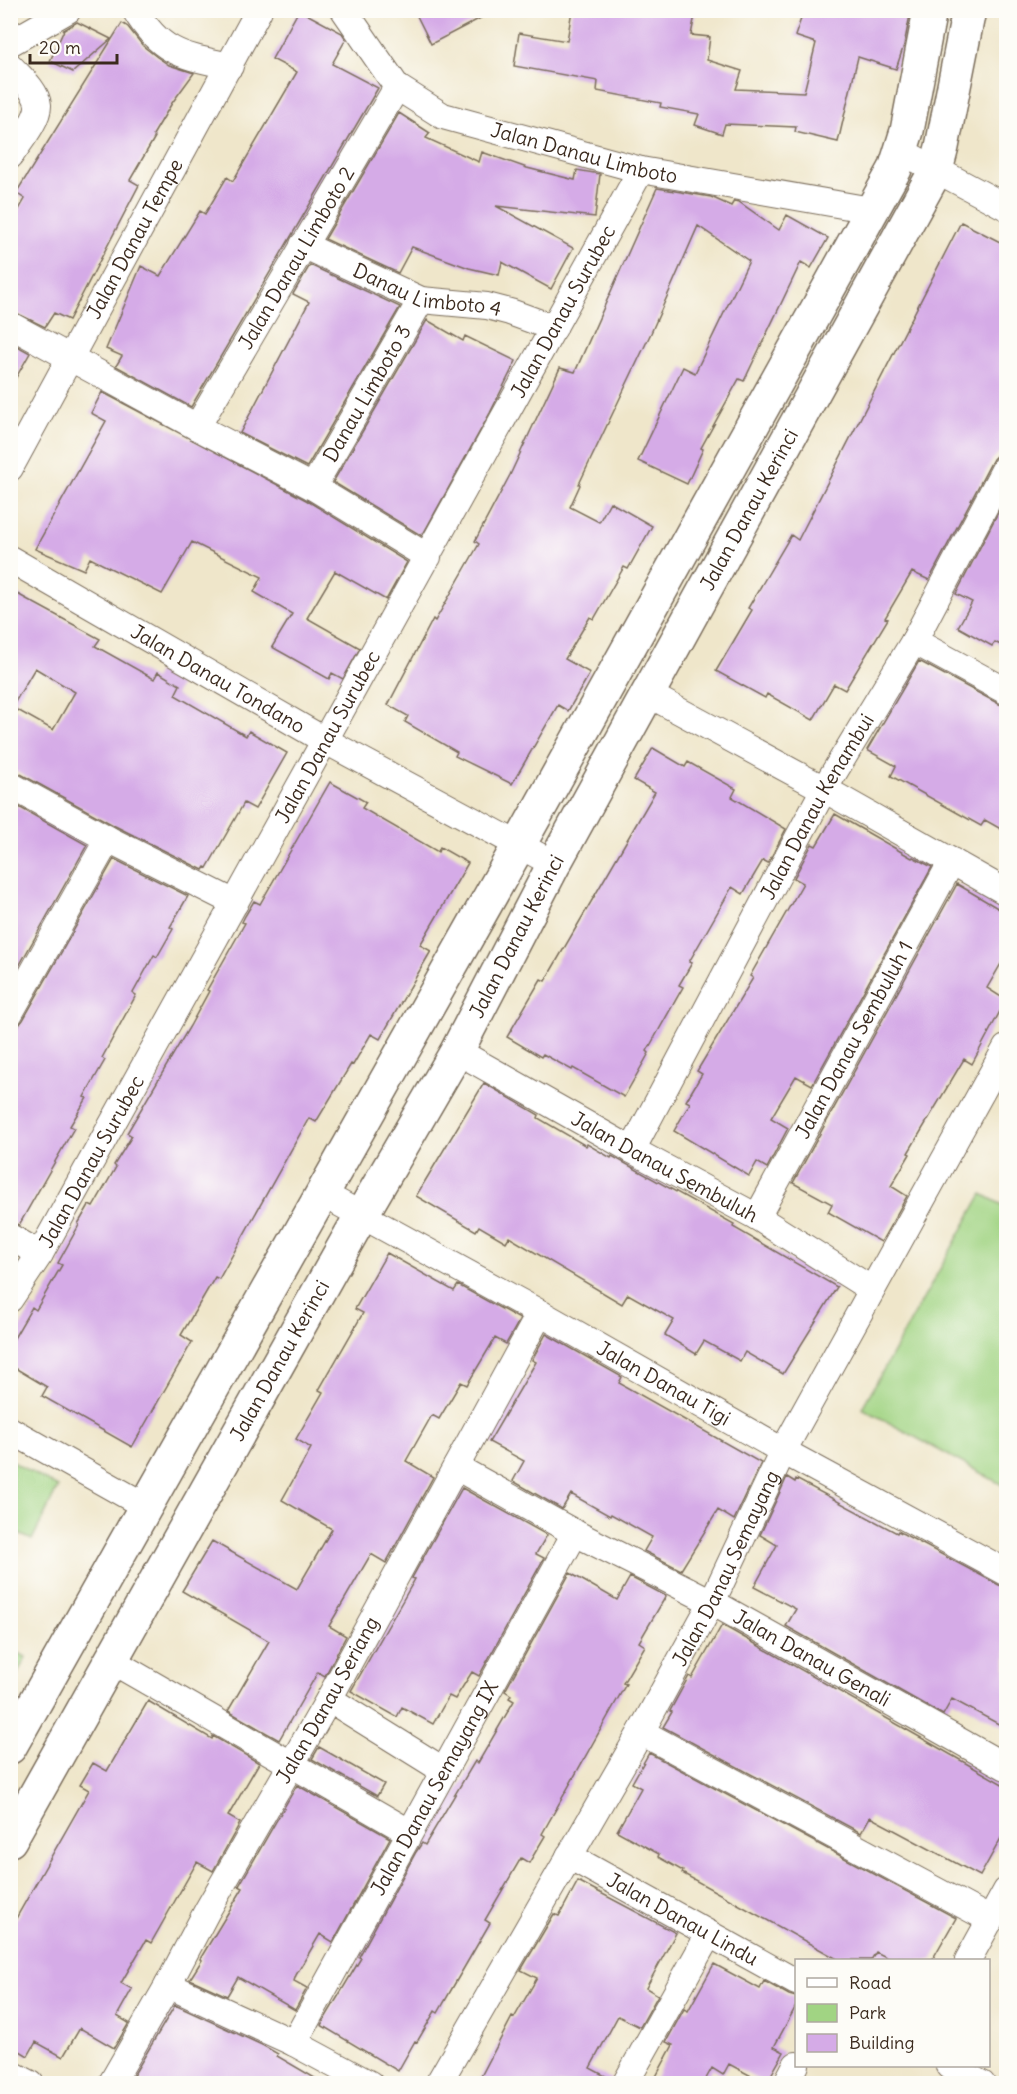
<svg xmlns="http://www.w3.org/2000/svg" width="1017" height="2094" viewBox="0 0 1017 2094" font-family="Delius,sans-serif">
<style>
.green{fill:#a1d483;stroke:#6e7f50;stroke-width:1.5}
.building{fill:#d5abe7;fill-rule:evenodd}
.lines{fill:none;stroke-linecap:round;stroke-linejoin:round}
.street-casing{stroke:#7a6c5a;stroke-width:28}
.secondary-casing{stroke:#7a6c5a;stroke-width:36}
.street{stroke:#fff;stroke-width:26}
.secondary{stroke:#fff;stroke-width:33}
.labels{text-anchor:middle;stroke-width:4.5;stroke-linejoin:round;paint-order:stroke}
.street-label{font-size:20px;fill:#3b2a1e;stroke:#fdfcf7}
</style>
<rect width="100%" height="100%" fill="#fdfcf7"/>
<filter id="ink" filterUnits="userSpaceOnUse"><feTurbulence type="fractalNoise" baseFrequency=".0167" numOctaves="2"/><feDisplacementMap in="SourceGraphic" scale="12" xChannelSelector="R" yChannelSelector="G"/><feConvolveMatrix kernelMatrix="1 2 1 2 8 2 1 2 1" color-interpolation-filters="sRGB"/></filter>
<filter id="wash" filterUnits="userSpaceOnUse"><feTurbulence type="fractalNoise" baseFrequency=".008" numOctaves="4" result="noise"/><feDisplacementMap in="SourceGraphic" scale="24" xChannelSelector="R" yChannelSelector="G"/><feGaussianBlur stdDeviation="1.35" result="paint"/><feColorMatrix in="noise" values="0 0 0 0 0 0 0 0 0 0 0 0 0 0 0 0 0 1.4 0 .05"/><feComposite in="paint" operator="in"/></filter>
<g filter="url(#wash)">
<rect width="100%" height="100%" fill="#efe6ca"/>
<!-- green -->
<path class="green" d="M982 1194 1006 1207V1487L862 1408Z
M11 1461 58 1487 32 1540 11 1530Z
M11 1649 26 1657 11 1686Z"/>
<g id="blocks">
<!-- building -->
<path class="building" d="M299 10 342 33 346 39 332 64 378 88 191 407 116 366 122 356 106 349 141 266 160 276 200 211 205 214 227 177 233 181 297 72 272 59Z
M414 10H496L431 44Z
M572 10H696L691 35 710 37 707 60 742 71 736 89 804 92 816 43 795 36 804 10H911L904 45 896 69 858 57 838 142 795 132 796 127 725 124 722 134 695 125 699 114 660 107 661 103 597 91 598 81 514 66 519 33 567 41Z
M77 22 111 39 73 72 50 61 64 30Z
M122 23 128 27 143 46 157 57 169 65 194 73 172 103 153 135 155 137 130 180 139 185 69 320 54 313 45 327 10 310V225L25 199 16 193Z
M399 113 430 133 426 138 479 162 482 152 527 168 575 180 577 170 600 174 595 217 496 206 573 248 551 289 502 262 499 275 469 268 412 247 398 273 325 239Z
M657 188 711 197 731 206 734 201 739 202 779 230 787 215 828 238 811 268 801 262 744 381 739 379 701 448 703 449 687 484 638 461 683 367 695 373 749 261 698 226 651 333 579 484 580 485 570 507 599 522 610 502 652 526 628 569 624 567 594 619 590 617 565 659 590 673 568 711 558 705 512 784 455 756 457 752 405 722 408 716 388 705 433 619 435 621 479 544 475 541 510 475 560 368 575 372Z
M961 222 1006 245V451L999 453 993 459 929 580 912 572 885 618 888 619 845 690 834 684 813 720 767 694 765 698 716 671 752 610 748 608 791 535 798 540Z
M310 265 400 307 307 467 240 433 309 302 293 294Z
M427 320 463 341 465 336 516 361 490 413 422 536 333 482Z
M10 342 30 353 10 388Z
M102 392 306 500 407 562 386 600 335 571 307 618 360 648 343 679 332 673 329 679 272 647 292 614 254 592 262 577 192 542 162 594 90 558 84 570 35 549 106 421 91 413Z
M1006 497V648L995 642 992 646 958 627 972 602 956 594Z
M10 590 100 639 95 646 154 679 158 672 180 685 175 695 246 736 249 731 287 753 255 809 244 803 207 868 205 867 203 870 115 826 17 772 10 770ZM35 668 75 692 53 730 12 707Z
M919 661 999 704 1006 706V832L985 820 981 826 891 776 896 766 867 750Z
M653 748 685 767 688 762 736 789 732 797 786 829 768 863 763 860 743 894 732 887 689 962 692 963 679 985 683 987 647 1051 649 1053 624 1097 573 1068 572 1070 543 1054 541 1057 507 1037 541 979 545 981 655 792 634 780Z
M330 782 366 802 362 808 438 852 440 847 468 863 420 945 431 951 380 1039 371 1034 353 1065 351 1064 316 1122 309 1118 219 1279 215 1277 181 1335 192 1342 132 1447 42 1396 47 1387 10 1365V1345L32 1307 36 1310 62 1265 58 1263 79 1225 78 1224 89 1205 93 1207 116 1167 114 1165 132 1136 127 1133 190 1026 209 991 207 990 245 923 242 922 245 916 254 901 260 904Z
M10 802 87 845 10 982Z
M835 814 912 858 913 857 932 867 812 1085 796 1076 771 1118 788 1128 767 1168 757 1162 749 1176 674 1131 690 1103 686 1101 702 1074 697 1071 753 978 750 976 803 883 794 878 812 844 816 846Z
M114 859 188 896 170 927 173 929 157 957 154 955 133 993 136 995 102 1058 105 1060 84 1097 87 1098 70 1126 74 1128 19 1225 10 1222V1028L18 1026 23 1020Z
M957 884 1006 913V955L987 988 1006 1000 972 1064 964 1059 908 1153 910 1154 891 1186 907 1196 881 1242 828 1212 832 1204 793 1183Z
M484 1083 539 1115 538 1118 586 1146 587 1144 611 1158 612 1156 734 1224 733 1227 837 1287 783 1374 745 1352 740 1361 704 1341 696 1354 665 1335 674 1320 628 1294 622 1304 509 1237 506 1242 479 1226 476 1231 416 1196Z
M387 1253 454 1291 458 1285 520 1319 506 1344 495 1338 467 1385 461 1382 439 1419 432 1415 406 1461 433 1477 386 1563 371 1554 329 1626 346 1636 325 1676 318 1672 279 1740 228 1711 269 1641 182 1591 212 1541 297 1589 332 1529 282 1500 311 1448 296 1439 323 1392 319 1390 363 1313 355 1309Z
M546 1334 622 1377 619 1383 761 1463 734 1520 718 1510 681 1570 644 1551 652 1537 611 1514 610 1516 571 1494 562 1509 513 1481 524 1461 489 1442 536 1362 532 1360Z
M787 1477 795 1482 796 1479 897 1533 898 1531 999 1585 1006 1587V1728L952 1699 943 1715 786 1626 796 1609 754 1587 777 1545 760 1535Z
M462 1488 547 1535 536 1554 544 1558 479 1676 472 1672 455 1699 449 1696 433 1724 402 1707 397 1717 351 1691 415 1579 412 1578Z
M570 1573 617 1600 630 1577 666 1596 639 1642 645 1646 623 1683 626 1684 542 1834 545 1836 529 1863 521 1858 485 1920 490 1923 454 1985 438 2013 435 2011 417 2042 415 2041 398 2071 321 2025 361 1958 359 1957 416 1852 422 1843 425 1845 475 1761 478 1763 514 1701 509 1698 511 1695 505 1691Z
M722 1625 1006 1786V1829L980 1876 870 1817 861 1833 663 1727 672 1712 670 1711 689 1676 692 1678Z
M148 1701 212 1739 213 1736 259 1763 228 1816 240 1823 213 1871 197 1862 151 1943 146 1940 121 1983 132 1989 117 2016 129 2023 114 2048 80 2028 63 2057 36 2042 28 2056 10 2045V1929L89 1790 80 1785 93 1763 107 1771Z
M319 1747 384 1784 377 1796 312 1759Z
M649 1753 956 1918 932 1960H892L876 1952 871 1960H839L682 1873 683 1871 658 1857 659 1854 617 1831 641 1788 632 1783Z
M297 1785 390 1838 333 1942 320 1934 296 1975 294 1981 307 1988 295 2010 238 1977 227 1996 190 1979 202 1960 200 1959 243 1888 239 1886Z
M578 1881 676 1933 646 1988 658 1995 640 2027 618 2016 590 2068 611 2079 610 2084H477L512 2017 514 2018 537 1978 521 1970 554 1914 559 1916Z
M714 1964 760 1989 764 1981 789 1995 796 1997V2006L774 2047 784 2052 766 2084 729 2064 723 2075 712 2068 703 2084H652L673 2045 666 2042 684 2009 688 2011Z
M175 2005 262 2045 278 2054 277 2056 325 2084H147L133 2076Z"/>
</g>
</g>
<g filter="url(#ink)">
<use href="#blocks" fill-opacity="0" stroke="#7a6c5a" stroke-width="1.5"/>
<g class="lines">
<defs>
<g id="street">
<path d="M135 10C161 54 184 56 230 66"/>
<path id="s1" d="M344 10 397 87 443 116 641 170 871 210"/>
<path d="M10 43 68 10"/>
<path d="M10 66C19 76 37 91 38 105 39 119 18 144 10 156"/>
<path d="M901 151 1006 207"/>
<path id="s2" d="M303 245 421 300 487 306 510 312 554 328"/>
<path d="M10 325 197 427 313 487 428 557"/>
<path id="s3" d="M197 427 397 87"/>
<path id="s4" d="M10 468 259 10"/>
<path id="s5" d="M313 487 421 300"/>
<path id="s6" d="M10 559 324 740 554 864"/>
<path d="M914 641 1006 691"/>
<path d="M648 694 824 789 1006 892"/>
<path d="M10 785 108 839 235 903"/>
<path d="M10 1013 108 839"/>
<path id="s7" d="M457 1051 632 1150 757 1217 871 1289"/>
<path id="s8" d="M632 1150 824 789 914 641 1006 466"/>
<path id="s9" d="M321 1193 540 1313 783 1451 1006 1572"/>
<path id="s10" d="M757 1217 952 861"/>
<path d="M10 1237 40 1254"/>
<path id="s11" d="M10 1299 40 1254C241 893 442 532 641 170"/>
<path d="M10 1430 147 1507"/>
<path id="s12" d="M456 1467 575 1533 712 1602 1006 1767"/>
<path d="M112 1661 409 1832"/>
<path d="M329 1699 443 1770"/>
<path d="M641 1732 991 1920"/>
<path id="s13" d="M569 1856 796 1982"/>
<path d="M968 1960 1006 1891"/>
<path d="M168 1985 294 2043 370 2084"/>
<path id="s14" d="M294 2043 575 1533"/>
<path d="M949 2066 982 2084"/>
<path d="M10 2073 31 2084"/>
<path id="s15" d="M111 2084 168 1985 207 1911 329 1699 540 1313"/>
<path id="s16" d="M438 2084 641 1732 712 1602 783 1451 1006 1048"/>
<path d="M625 2084 709 1934"/>
<path d="M786 2084 796 2065"/>
</g>
<g id="secondary">
<path d="M10 1747 519 845 895 169 907 131 930 10"/>
<path id="s17" d="M10 1840 361 1216 457 1051 554 864 936 170 942 147 969 10"/>
</g>
</defs>
<!-- street casing -->
<use href="#street" class="street-casing"/>
<!-- secondary casing -->
<use href="#secondary" class="secondary-casing"/>
<!-- street -->
<use href="#street" class="street"/>
<!-- secondary -->
<use href="#secondary" class="secondary"/>
</g>
</g>
<g class="labels">
<!-- street labels -->
<g class="street-label">
<text dy="7" stroke="none"><textPath href="#s1" startOffset="294">Jalan Danau Limboto</textPath></text>
<text dy="7" stroke="none"><textPath href="#s4" startOffset="261">Jalan Danau Tempe</textPath></text>
<text dy="7" stroke="none"><textPath href="#s3" startOffset="196">Jalan Danau Limboto 2</textPath></text>
<text dy="7" stroke="none"><textPath href="#s2" startOffset="134">Danau Limboto 4</textPath></text>
<text dy="7" stroke="none"><textPath href="#s11" startOffset="1132">Jalan Danau Surubec</textPath></text>
<text dy="7" stroke="none"><textPath href="#s5" startOffset="108">Danau Limboto 3</textPath></text>
<text dy="7" stroke="none"><textPath href="#s17" startOffset="1522">Jalan Danau Kerinci</textPath></text>
<text dy="7" stroke="none"><textPath href="#s6" startOffset="240">Jalan Danau Tondano</textPath></text>
<text dy="7" stroke="none"><textPath href="#s11" startOffset="646">Jalan Danau Surubec</textPath></text>
<text dy="7" stroke="none"><textPath href="#s8" startOffset="390">Jalan Danau Kenambui</textPath></text>
<text dy="7" stroke="none"><textPath href="#s17" startOffset="1036">Jalan Danau Kerinci</textPath></text>
<text dy="7" stroke="none"><textPath href="#s10" startOffset="202">Jalan Danau Sembuluh 1</textPath></text>
<text dy="7" stroke="none"><textPath href="#s11" startOffset="160">Jalan Danau Surubec</textPath></text>
<text dy="7" stroke="none"><textPath href="#s7" startOffset="238">Jalan Danau Sembuluh</textPath></text>
<text dy="7" stroke="none"><textPath href="#s17" startOffset="550">Jalan Danau Kerinci</textPath></text>
<text dy="7" stroke="none"><textPath href="#s9" startOffset="392">Jalan Danau Tigi</textPath></text>
<text dy="7" stroke="none"><textPath href="#s16" startOffset="591">Jalan Danau Semayang</textPath></text>
<text dy="7" stroke="none"><textPath href="#s12" startOffset="404">Jalan Danau Genali</textPath></text>
<text dy="7" stroke="none"><textPath href="#s15" startOffset="441">Jalan Danau Seriang</textPath></text>
<text dy="7" stroke="none"><textPath href="#s14" startOffset="291">Jalan Danau Semayang IX</textPath></text>
<text dy="7" stroke="none"><textPath href="#s13" startOffset="130">Jalan Danau Lindu</textPath></text>
</g>
</g>
<!-- margin -->
<rect width="1017" height="2094" fill="none" stroke="#fdfcf7" stroke-width="36"/>
<!-- legend -->
<rect x="795" y="1959" width="195" height="108" fill="#fdfcf7" stroke="#afa8a0" stroke-width="1.5"/>
<rect x="807" y="1978" width="30" height="9" fill="#ffffff" stroke="#afa8a0" stroke-width="1.5"/>
<text x="849" y="1989" font-size="18" fill="#3b2a1e">Road</text>
<rect x="807" y="2004" width="30" height="18" fill="#a1d483" stroke="#afa8a0" stroke-width="1.5"/>
<text x="849" y="2019" font-size="18" fill="#3b2a1e">Park</text>
<rect x="807" y="2034" width="30" height="18" fill="#d5abe7" stroke="#afa8a0" stroke-width="1.5"/>
<text x="849" y="2049" font-size="18" fill="#3b2a1e">Building</text>
<!-- scale -->
<path d="M30 54v9h87v-9" fill="none" stroke="#3b2a1e" stroke-width="3"/>
<text x="39" y="54" font-size="18" fill="#3b2a1e" stroke="#fdfcf7" stroke-width="4.5" paint-order="stroke">20 m</text>
</svg>
